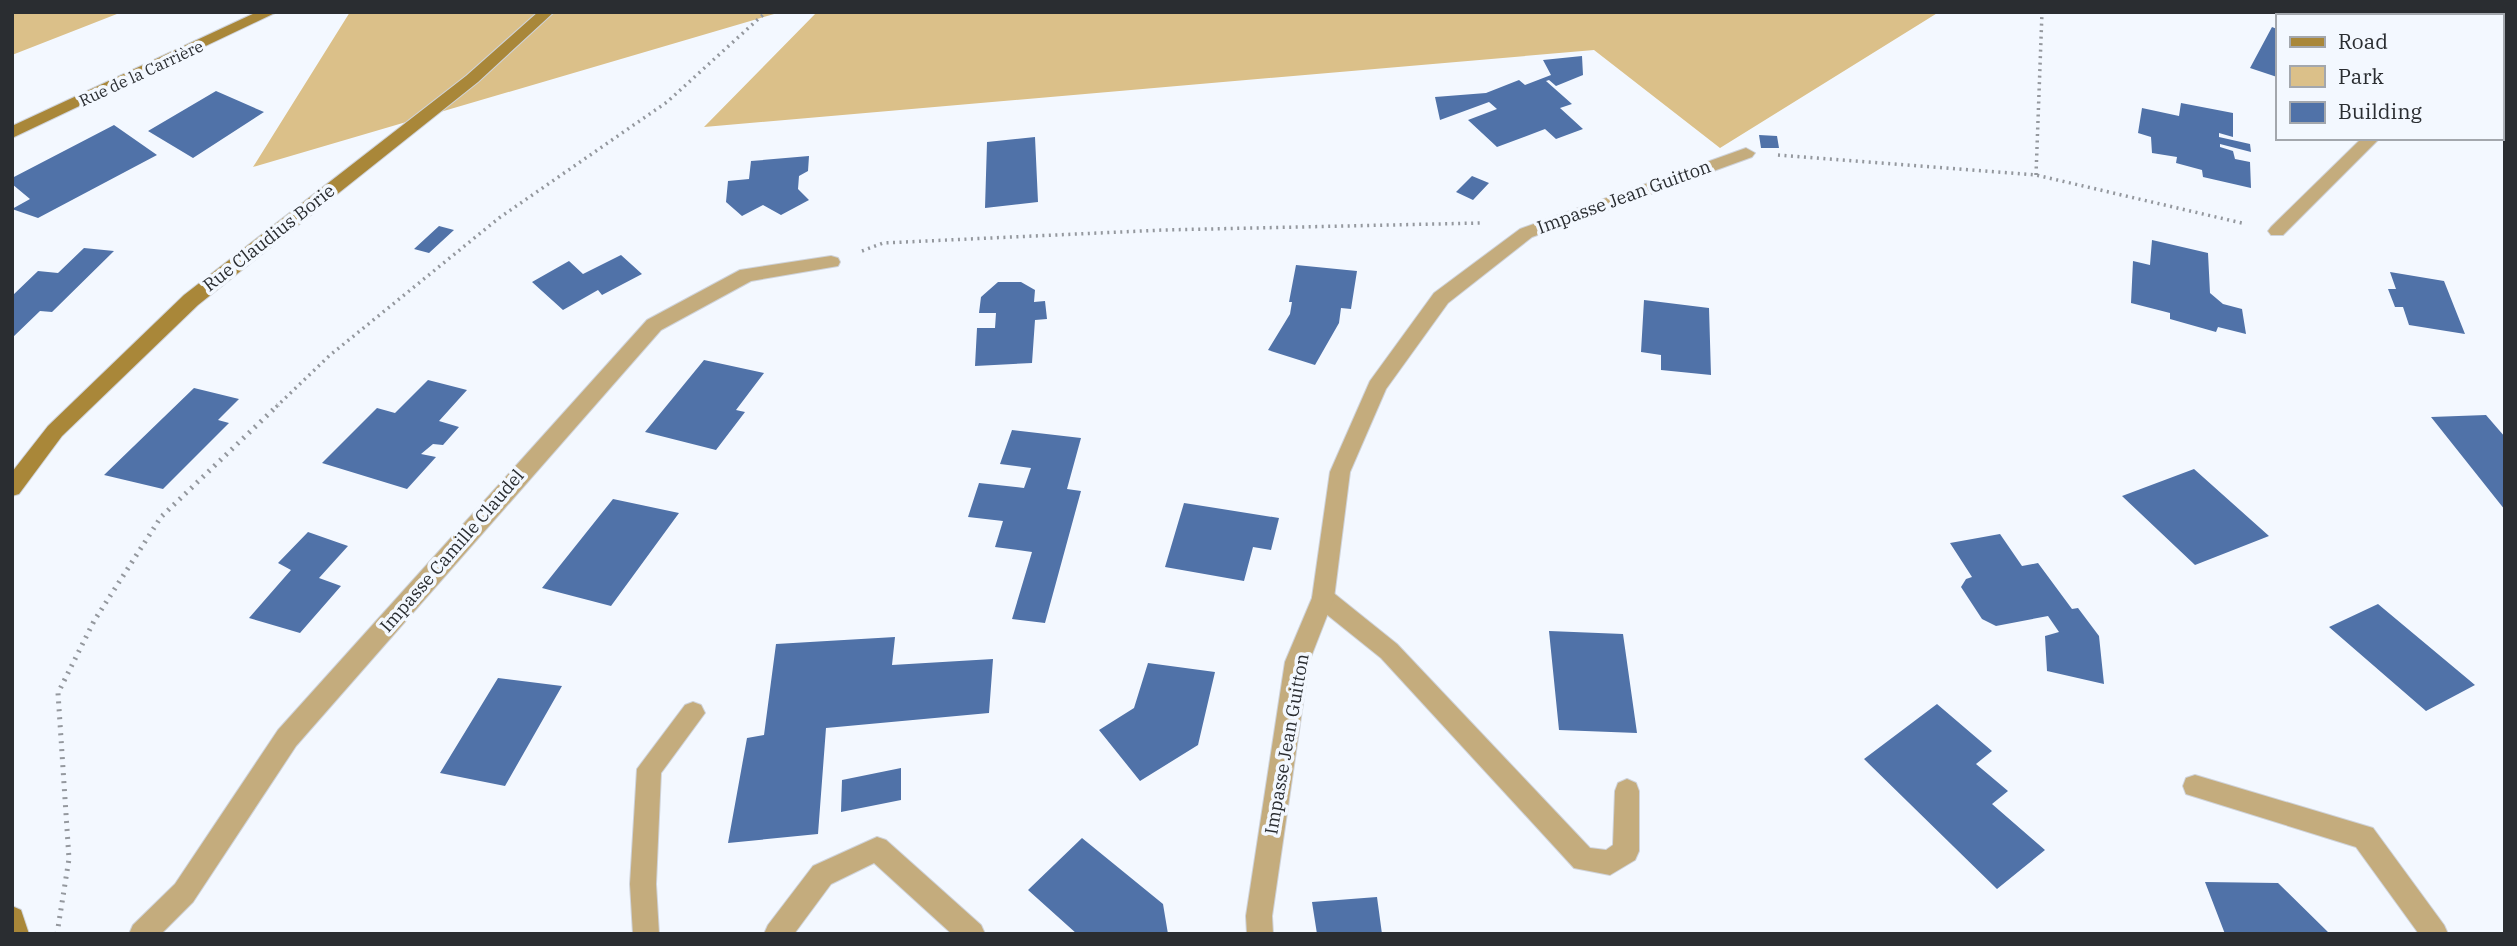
<svg xmlns="http://www.w3.org/2000/svg" width="2517" height="946" viewBox="0 0 2517 946" font-family="'IBM Plex Serif',serif">
<style>
.green{fill:#dbc089}
.building{fill:#5072a8}
.lines{fill:none;stroke-linecap:round;stroke-linejoin:round}
.lane-casing{stroke:#cfd3da;stroke-width:2}
.street-casing{stroke:#cfd3da;stroke-width:2}
.secondary-casing{stroke:#cfd3da;stroke-width:2}
.path-far1{stroke:#94989e;stroke-width:3.5;stroke-dasharray:2 4.5;stroke-linecap:butt}
.path{stroke:#94989e;stroke-width:5;stroke-dasharray:2 6;stroke-linecap:butt}
.lane{fill:#c4ac7d;fill-rule:evenodd}
.street{fill:#c4ac7d;fill-rule:evenodd}
.secondary{fill:#a98739;fill-rule:evenodd}
.labels{text-anchor:middle;stroke-width:7;stroke-linejoin:round;paint-order:stroke}
.far-street-label{font-size:16px;fill:#2a2d31;stroke:#f3f8ff}
.street-label{font-size:18px;fill:#2a2d31;stroke:#f3f8ff}
</style>
<rect width="100%" height="100%" fill="#f3f8ff"/>
<!-- green -->
<path class="green" d="M12 12H122L12 55Z
M350 12H781L253 167Z
M817 12H1939L1720 148 1594 50 704 127Z"/>
<!-- building -->
<path class="building" d="M2272 27 2277 29V77L2250 68Z
M1582 56 1583 75 1556 86 1549 80 1546 81 1572 104 1560 108 1583 129 1556 139 1545 129 1497 147 1468 120 1497 109 1489 102 1440 120 1435 97 1486 93 1519 80 1525 85 1551 75 1543 60Z
M216 91 264 112 193 158 148 131Z
M2181 103 2233 113V137L2219 133V137L2250 144 2251 152 2220 144V147L2233 151 2235 159 2250 162 2251 188 2203 177 2202 170 2176 163 2177 157 2152 153 2151 137 2138 133 2142 108 2179 116Z
M114 125 157 155 38 218 12 209 30 199 12 184V178Z
M1759 135 1777 136 1779 148H1761Z
M1035 137 1038 202 985 208 987 142Z
M809 156 808 171 799 176 798 189 809 200 781 215 763 205 742 216 726 202 728 181 749 179 751 161Z
M1472 176 1489 183 1473 200 1456 192Z
M439 226 454 230 429 253 414 249Z
M2152 240 2208 253 2210 293 2223 304 2242 309 2246 334 2218 327 2216 332 2170 319V313L2131 303 2133 261 2150 265Z
M84 248 114 251 52 312 40 311 12 338V296L38 271 58 273Z
M621 255 642 274 602 295 598 290 563 310 532 282 569 261 583 274Z
M1296 265 1357 271 1351 309 1341 308 1339 323 1315 365 1268 350 1290 314 1292 302H1289Z
M2390 272 2444 281 2465 334 2409 325 2403 307H2395L2388 289H2396Z
M998 282H1021L1035 290 1034 302 1045 301 1047 319 1035 320 1032 363 975 366 977 328H995L996 313H979L981 297Z
M1644 300 1709 308 1711 375 1661 370V355L1641 352Z
M704 360 764 373 736 410 745 412 716 450 645 432Z
M428 380 467 390 439 421 459 427 443 445 433 444 421 454 436 457 407 489 322 463 377 408 395 413Z
M194 388 239 399 218 420 229 423 163 489 104 475Z
M2486 415 2505 437V510L2431 417Z
M1012 430 1081 438 1067 489 1081 491 1045 623 1012 619 1032 552 995 547 1003 521 968 517 979 483 1024 488 1031 468 1000 464Z
M2194 469 2269 536 2195 565 2122 496Z
M613 499 679 513 611 606 542 588Z
M1184 503 1279 518 1271 550 1253 547 1244 581 1165 567Z
M308 532 348 546 319 578 341 586 300 633 249 618 291 570 278 563Z
M2000 534 2022 566 2038 563 2072 609 2078 608 2099 636 2104 684 2047 671 2045 636 2059 632 2048 616 1996 626 1982 619 1961 587 1966 579 1972 577 1950 543Z
M2378 604 2475 685 2426 711 2329 627Z
M1549 631 1623 634 1637 733 1559 730Z
M895 637 892 665 993 659 989 713 826 728 818 834 728 843 747 738 764 735 776 644Z
M1148 663 1215 672 1198 745 1140 781 1099 730 1134 708Z
M498 678 562 686 505 786 440 773Z
M1937 704 1992 751 1976 764 2008 791 1992 804 2045 850 1997 889 1864 759Z
M901 768V800L841 812 842 780Z
M1082 838 1163 904 1168 934H1077L1028 890Z
M2205 882 2278 883 2330 934H2225Z
M1377 897 1382 934H1317L1312 902Z"/>
<g class="lines">
<defs>
<path id="lane" d="M1323 589 1331 591 1397 644 1590 848 1606 850 1613 845 1615 791 1618 783 1627 779 1636 783 1639 791V851L1635 860 1610 875 1574 868 1381 658 1315 605 1312 598 1315 591Z"/>
<path id="street" d="M2505 41V51L2501 52V42Z
M2362 138H2380L2283 235H2271L2268 231 2271 227Z
M1746 148 1755 153 1752 157 1532 237 1448 303 1386 389 1350 472 1334 598 1309 662 1272 916 1273 934H1247L1246 916 1285 662 1312 598 1330 472 1370 381 1434 293 1520 229Z
M831 256 838 258 840 262 838 266 751 281 661 330 296 746 193 902 161 934H129L133 925 175 884 278 730 647 320 740 270Z
M693 702 701 705 705 713 661 773 656 884 659 934H633L630 884 637 769 685 705Z
M2195 775 2373 828 2444 925 2448 934H2419L2356 847 2186 794 2183 786 2186 778Z
M877 837 886 840 981 925 985 934H952L874 863 831 884 794 934H764L768 925 813 866Z"/>
<path id="secondary" d="M257 12H277L12 138V126Z
M538 12H554L478 82 198 305 62 436 19 494 12 496V472L48 426 184 295 466 76Z
M12 906 21 910 29 934H12Z"/>
</defs>
<!-- lane casing -->
<use href="#lane" class="lane-casing"/>
<!-- street casing -->
<use href="#street" class="street-casing"/>
<!-- secondary casing -->
<use href="#secondary" class="secondary-casing"/>
<!-- path-far1 -->
<path class="path-far1" d="M1778 155 2036 175 2246 224
M2036 175 2042 12
M862 251 883 243 1163 230 1481 223
M276 407 329 356 499 218 667 102 766 12"/>
<!-- path -->
<path class="path" d="M57 934 69 859 58 693 94 621 161 517 278 405"/>
<!-- lane -->
<use href="#lane" class="lane"/>
<!-- street -->
<use href="#street" class="street"/>
<!-- secondary -->
<use href="#secondary" class="secondary"/>
</g>
<g class="labels">
<!-- far-street labels -->
<g class="far-street-label">
<text transform="translate(141 73) rotate(-25)" y="6">Rue de la Carrière</text>
</g>
<!-- street labels -->
<g class="street-label">
<text transform="translate(1624 197) rotate(-20)" y="6">Impasse Jean Guitton</text>
<text transform="translate(269 238) rotate(-38)" y="6">Rue Claudius Borie</text>
<text transform="translate(452 551) rotate(-49)" y="6">Impasse Camille Claudel</text>
<text transform="translate(1287 744) rotate(-80)" y="6">Impasse Jean Guitton</text>
</g>
</g>
<!-- border -->
<rect width="2517" height="946" fill="none" stroke="#2a2d31" stroke-width="28"/>
<!-- legend -->
<rect x="2276" y="14" width="228" height="126" fill="#f3f8ff" stroke="#a3a7ad" stroke-width="2"/>
<rect x="2290" y="37" width="35" height="10" fill="#a98739" stroke="#a3a7ad" stroke-width="2"/>
<text x="2338" y="49" font-size="21" fill="#2a2d31">Road</text>
<rect x="2290" y="66" width="35" height="21" fill="#dbc089" stroke="#a3a7ad" stroke-width="2"/>
<text x="2338" y="84" font-size="21" fill="#2a2d31">Park</text>
<rect x="2290" y="102" width="35" height="21" fill="#5072a8" stroke="#a3a7ad" stroke-width="2"/>
<text x="2338" y="119" font-size="21" fill="#2a2d31">Building</text>
</svg>
